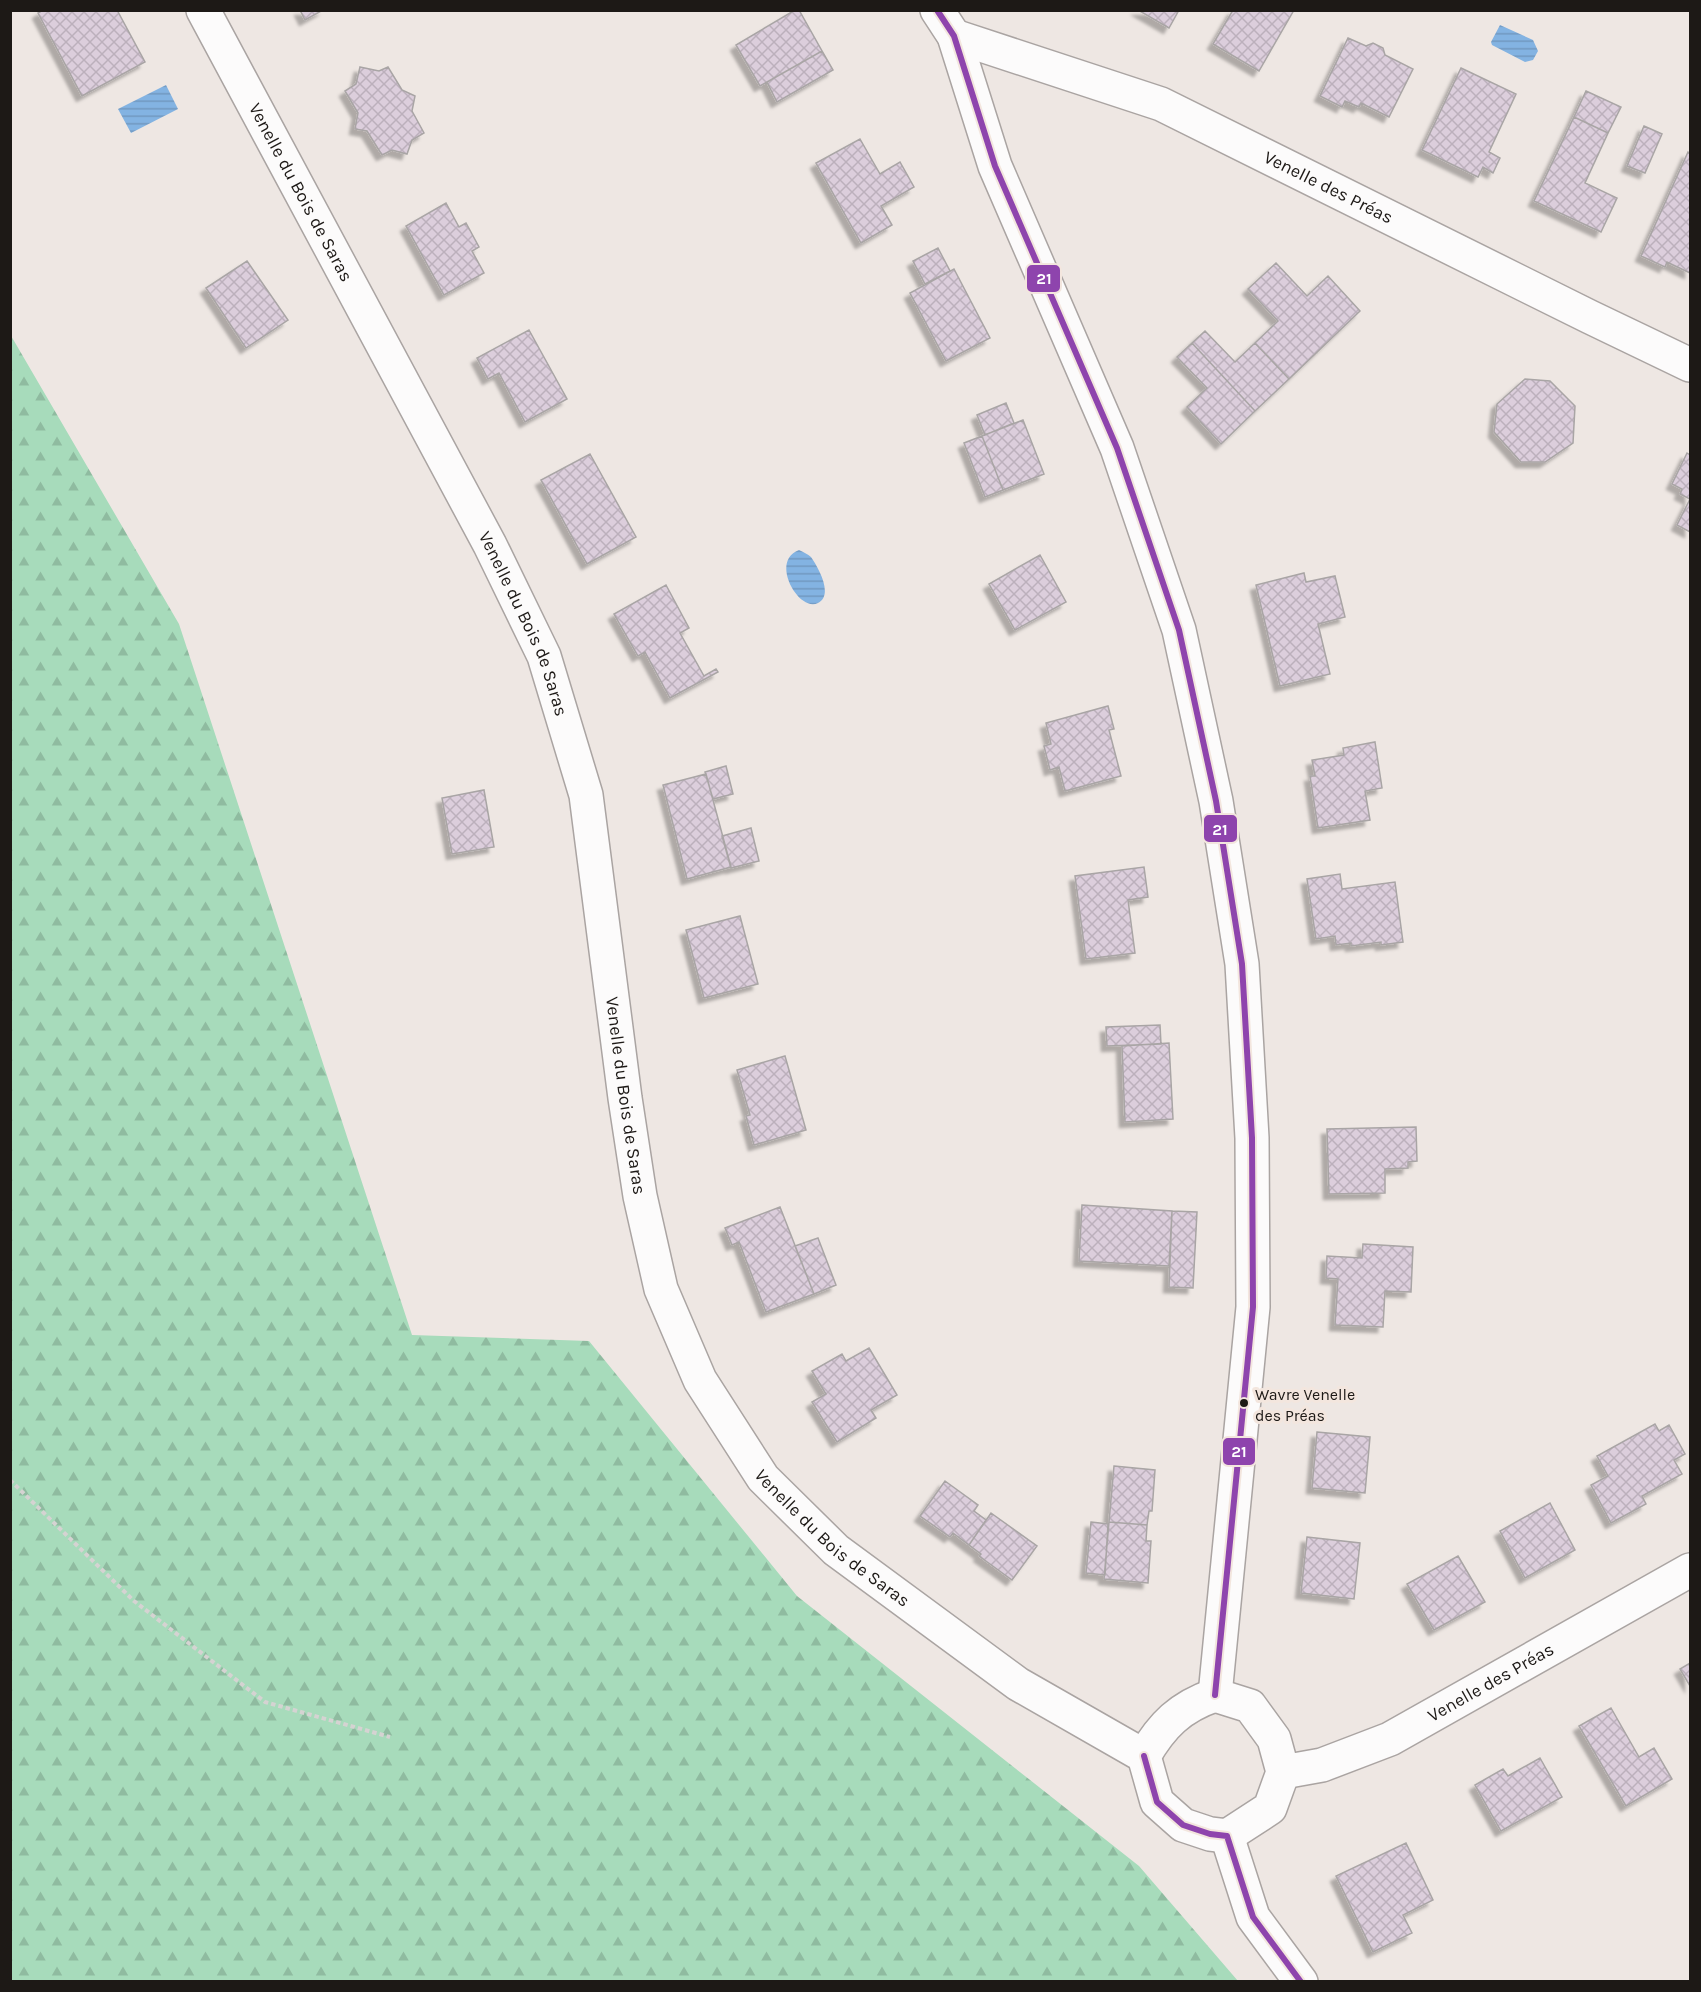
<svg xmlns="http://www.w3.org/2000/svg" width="1701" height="1992" viewBox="0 0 1701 1992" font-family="Karla,sans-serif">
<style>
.forest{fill:url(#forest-firs)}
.water{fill:url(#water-rules)}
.building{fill:url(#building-cross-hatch);stroke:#a9a5a5;stroke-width:1.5;filter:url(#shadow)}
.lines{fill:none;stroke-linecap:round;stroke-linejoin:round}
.minor-casing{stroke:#aaa4a2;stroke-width:36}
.path{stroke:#d5d3d2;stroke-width:4;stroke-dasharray:4.5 3;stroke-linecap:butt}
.minor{stroke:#fcfbfb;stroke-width:33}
.bus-1-casing{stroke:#f3e6de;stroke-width:10}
.bus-1{stroke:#8e44ad;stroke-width:6}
.bus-dot{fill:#1d1916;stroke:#f3e6de;stroke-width:2}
.labels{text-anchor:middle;stroke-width:6;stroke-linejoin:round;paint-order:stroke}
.bus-label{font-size:16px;fill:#1d1916;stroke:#f3e6de;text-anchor:start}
.street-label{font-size:18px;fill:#1d1916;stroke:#f3e6de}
.line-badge{stroke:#f3e6de;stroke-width:2}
.badge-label{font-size:16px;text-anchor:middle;font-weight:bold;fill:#fff}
</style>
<defs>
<pattern id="forest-firs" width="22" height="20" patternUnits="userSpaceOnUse" patternTransform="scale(1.5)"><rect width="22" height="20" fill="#a7dbbb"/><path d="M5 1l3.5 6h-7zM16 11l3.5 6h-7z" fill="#8fbba0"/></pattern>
<pattern id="water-rules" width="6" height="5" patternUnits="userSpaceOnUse" patternTransform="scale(1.5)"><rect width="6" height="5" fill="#83b3e2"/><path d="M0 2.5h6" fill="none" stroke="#7199c1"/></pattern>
<pattern id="building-cross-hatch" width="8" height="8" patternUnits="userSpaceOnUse" patternTransform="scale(1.5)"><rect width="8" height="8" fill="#dccedc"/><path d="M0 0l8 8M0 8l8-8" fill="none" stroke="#bcb0bc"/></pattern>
<filter id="shadow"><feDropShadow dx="-5.5" dy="5.5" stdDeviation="1.5" flood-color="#0004"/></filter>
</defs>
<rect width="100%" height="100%" fill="#eee7e3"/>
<!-- forest -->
<path class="forest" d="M10 334 179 624 412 1335 589 1341 797 1596 1139 1866 1238 1981H11Z"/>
<!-- water -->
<path class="water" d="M1500 25 1533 40 1538 51 1533 60 1525 62 1492 45 1491 42Z
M166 85 178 109 131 133 118 109Z
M799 550C803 552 808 554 811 557 818 567 834 595 818 603 799 613 769 561 799 550Z"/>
<!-- building -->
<path class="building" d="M43 10H117L145 62 82 96 38 13Z
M300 10H323L305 20Z
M795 10H799L822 51 760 86 736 45Z
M1138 10H1179L1169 28Z
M1233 10H1294L1259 71 1213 44Z
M1348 38 1366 46 1373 43 1383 48 1385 55 1413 69 1389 117 1361 103 1359 107 1345 101 1342 107 1320 96Z
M822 51 833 70 777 102 767 82Z
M360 67 379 71 388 67 402 90 415 96 412 111 424 133 412 140 407 154 392 150 382 155 367 131 355 129 358 113 345 91 356 84Z
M1461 68 1516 94 1489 152 1500 158 1493 173 1483 167 1478 177 1422 150Z
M1586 91 1621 107 1608 133 1574 117Z
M1574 117 1608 133 1585 183 1617 198 1601 232 1534 201Z
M1644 126 1662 134 1645 173 1627 166Z
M860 139 880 174 900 162 914 187 881 206 892 225 861 243 816 163Z
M1688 152 1690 154V273L1667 262 1665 267 1641 256Z
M446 203 459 227 466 223 479 247 472 251 484 273 444 295 406 226Z
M938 248 950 271 925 284 913 261Z
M247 261 288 320 246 348 206 288Z
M1276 263 1307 296 1328 276 1360 311 1289 379 1255 343 1278 321 1248 289Z
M954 269 990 338 946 361 910 293Z
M529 330 567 399 525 422 499 373 488 379 477 358Z
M1205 331 1235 362 1255 343 1289 379 1255 411 1192 343Z
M1192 343 1255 411 1221 444 1187 407 1207 388 1177 357Z
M1525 379 1550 381 1575 406 1573 443 1545 462H1521L1494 432 1497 404Z
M1006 403 1014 423 985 435 977 415Z
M1023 420 1044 474 1003 490 982 436Z
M982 436 1003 490 985 497 964 443Z
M1687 453 1690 455V532L1677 525 1690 499 1680 494 1682 489 1672 484Z
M590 454 636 537 587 564 541 480Z
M1040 555 1066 602 1015 630 989 584Z
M1304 573 1306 582 1335 576 1345 617 1318 624 1330 674 1280 686 1256 585Z
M666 585 689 628 680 633 704 676 716 669 718 672 670 698 645 652 638 656 614 614Z
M1108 706 1114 729 1109 730 1121 776 1065 791 1059 767 1050 770 1044 746 1051 744 1046 723Z
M1375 742 1382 788 1365 791 1370 820 1318 828 1310 776H1315L1312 760 1344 755 1343 748Z
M726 766 733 794 713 799 705 772Z
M706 774 731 867 687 879 663 785Z
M484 790 494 847 452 854 442 798Z
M751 828 759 861 731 868 722 836Z
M1144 867 1148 897 1128 900 1135 953 1086 959 1075 876Z
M1340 874 1342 889 1395 882 1403 942 1381 945V942L1351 946V943L1336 945 1335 936 1316 939 1307 879Z
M740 916 758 984 704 998 686 930Z
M1160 1025 1161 1044 1107 1046 1106 1027Z
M1169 1043 1173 1119 1125 1122 1122 1046Z
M785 1056 806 1130 754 1145 746 1116 750 1115 737 1070Z
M1416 1127 1417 1161 1408 1162V1168L1385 1169V1193L1329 1194 1327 1129Z
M1082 1205 1172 1211 1169 1266 1079 1261Z
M780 1207 814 1294 766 1312 739 1242 732 1245 725 1228Z
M1172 1211 1197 1212 1193 1288 1169 1287Z
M818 1238 836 1285 814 1294 795 1246Z
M1363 1244 1413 1247 1411 1292 1385 1291 1383 1327 1335 1325 1338 1279 1326 1278 1327 1256 1362 1258Z
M869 1348 897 1395 871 1410 876 1418 837 1442 812 1402 826 1394 812 1371 842 1354 846 1361Z
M1655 1424 1659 1431 1669 1425 1685 1454 1674 1460 1682 1474 1642 1496 1646 1504 1611 1523 1591 1485 1608 1476 1597 1456Z
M1317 1432 1370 1437 1365 1493 1312 1488Z
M1114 1466 1155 1470 1152 1511H1149L1147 1525 1109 1522Z
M945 1481 978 1505 974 1511 986 1520 969 1545 953 1533 950 1537 920 1516Z
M1550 1503 1575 1550 1525 1578 1500 1531Z
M991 1513 1037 1546 1012 1580 979 1556 981 1554 969 1545Z
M1091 1522 1108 1524 1105 1575 1086 1573Z
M1109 1522 1147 1525 1146 1541H1151L1148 1583 1104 1579Z
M1307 1537 1360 1543 1354 1599 1301 1593Z
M1458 1556 1485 1602 1434 1630 1407 1584Z
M1690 1663V1686L1680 1669Z
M1611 1708 1639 1757 1654 1748 1672 1779 1626 1806 1579 1726Z
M1540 1758 1562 1797 1501 1831 1475 1785 1503 1769 1508 1776Z
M1406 1843 1433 1900 1403 1915 1412 1933 1373 1952 1336 1876Z"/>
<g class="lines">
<defs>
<g id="minor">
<path id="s1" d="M203 10 490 545 544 656 586 795 625 1098 640 1196 661 1289 700 1380 763 1478 836 1550 1018 1684 1144 1756 1157 1802 1183 1825 1210 1834 1227 1836"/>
<path d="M937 10 954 36 995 166 1117 448 1179 630 1216 801 1242 964 1252 1138 1253 1307 1215 1695"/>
<path id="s2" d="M954 36 1161 104 1590 317 1690 365"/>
<path d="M1215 1695 1250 1706 1274 1739 1283 1772 1270 1808 1227 1836"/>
<path d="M1144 1756C1162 1725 1180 1707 1215 1695"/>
<path id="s3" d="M1283 1772 1322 1765 1390 1739 1690 1570"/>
<path d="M1227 1836 1253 1917 1301 1982"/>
</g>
</defs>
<!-- minor casing -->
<use href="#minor" class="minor-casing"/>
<!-- path -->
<path class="path" d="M10 1480 134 1601 265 1702 390 1737"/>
<!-- minor -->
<use href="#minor" class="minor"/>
<defs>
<path id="bus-1" d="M937 10 954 36 995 166 1117 448 1179 630 1216 801 1242 964 1252 1138 1253 1307 1215 1695
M1144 1756 1157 1802 1183 1825 1210 1834 1227 1836
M1227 1836 1253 1917 1301 1982"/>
</defs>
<!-- bus-1 casing -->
<use href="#bus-1" class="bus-1-casing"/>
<!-- bus-1 -->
<use href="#bus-1" class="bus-1"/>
</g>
<!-- markers -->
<circle class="bus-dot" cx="1244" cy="1403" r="5"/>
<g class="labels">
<!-- bus labels -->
<g class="bus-label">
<text x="1255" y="1400">Wavre Venelle<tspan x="1255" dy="21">des Préas</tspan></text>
</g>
<!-- street labels -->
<g class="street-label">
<text dy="6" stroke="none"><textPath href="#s2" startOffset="405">Venelle des Préas</textPath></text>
<text dy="6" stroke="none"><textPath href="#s1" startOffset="207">Venelle du Bois de Saras</textPath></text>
<text dy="6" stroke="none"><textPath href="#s1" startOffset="693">Venelle du Bois de Saras</textPath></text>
<text dy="6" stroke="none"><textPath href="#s1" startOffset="1179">Venelle du Bois de Saras</textPath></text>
<text dy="6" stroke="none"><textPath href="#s1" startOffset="1683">Venelle du Bois de Saras</textPath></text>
<text dy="6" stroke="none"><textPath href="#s3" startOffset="228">Venelle des Préas</textPath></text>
</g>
</g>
<g class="line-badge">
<rect x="1026" y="264" width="35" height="29" rx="6" fill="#8e44ad"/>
<rect x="1203" y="814" width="35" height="29" rx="6" fill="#8e44ad"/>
<rect x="1222" y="1437" width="34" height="29" rx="6" fill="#8e44ad"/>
</g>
<g class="badge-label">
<text x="1044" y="284">21</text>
<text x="1220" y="835">21</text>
<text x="1239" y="1457">21</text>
</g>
<!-- border -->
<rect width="1701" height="1992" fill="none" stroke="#1d1916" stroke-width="24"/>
</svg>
